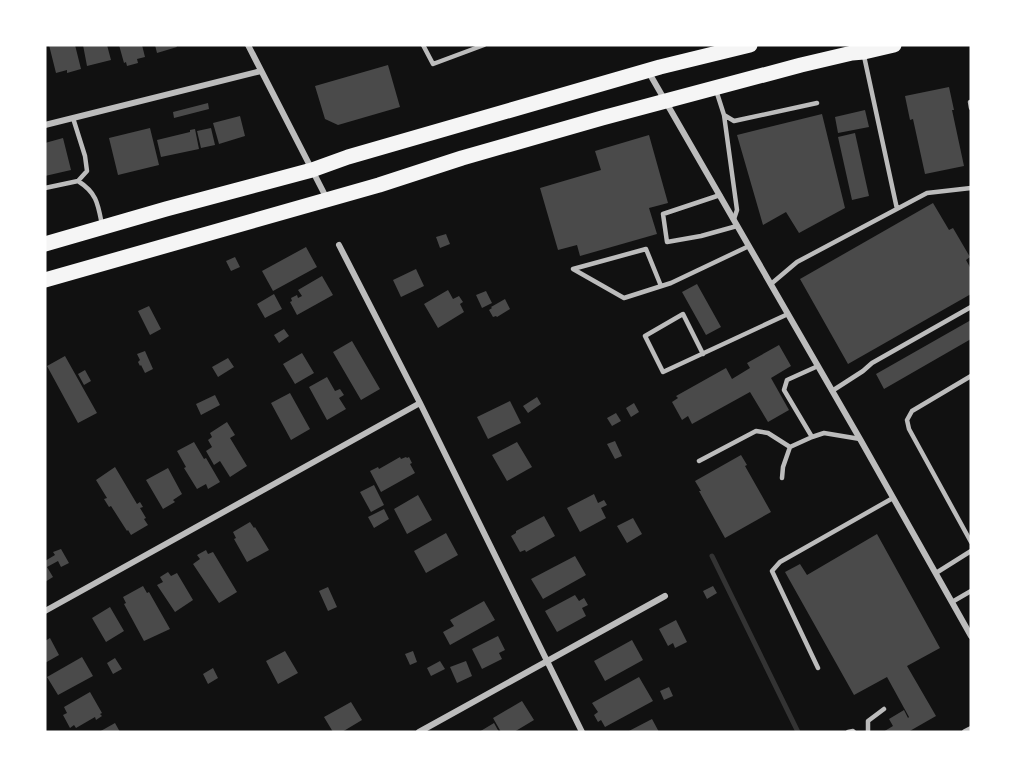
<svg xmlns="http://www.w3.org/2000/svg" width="1016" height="777" viewBox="0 0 1016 777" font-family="Ubuntu,sans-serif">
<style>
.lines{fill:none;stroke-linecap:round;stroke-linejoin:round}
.stream{stroke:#333;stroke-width:5}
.building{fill:#4a4a4a}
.service{stroke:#bcbcbc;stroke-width:4.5}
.minor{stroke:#bcbcbc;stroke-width:6}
.primary{stroke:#f5f5f5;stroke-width:15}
</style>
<rect width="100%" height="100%" fill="#111"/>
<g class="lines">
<!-- stream -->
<path class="stream" d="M712 556 798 732"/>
</g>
<!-- building -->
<path class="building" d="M49 45H75L81 69 67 73V70L56 73Z
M83 45H107L111 60 87 66Z
M119 45H142L145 57 137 59 138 63 127 66 126 62 124 63Z
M155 45H176L177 47 157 53Z
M388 65 400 107 338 125 325 119 315 86Z
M949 87 954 110H952L964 166 925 174 913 119 910 120 905 96Z
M208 103 209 109 174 118 173 112Z
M865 110 869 127 838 133 835 117Z
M822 114 845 208 799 233 786 212 763 225 737 135Z
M240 116 245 136 219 144 213 123Z
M150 128 159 165 118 175 109 138Z
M211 128 215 145 201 148 197 131Z
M195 129 199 149 161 157 157 140 190 132V130Z
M855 133 869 196 852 200 838 137Z
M649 135 668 203 649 208 657 234 580 256 577 245 558 250 540 188 601 170 595 151Z
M63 138 71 170 45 176V143Z
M933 203 949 230 953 228 970 257 966 260 971 269V294L848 364 800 279Z
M446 234 450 244 440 248 436 237Z
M306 247 317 267 273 291 262 271Z
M235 257 240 267 231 271 226 261Z
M416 269 424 286 401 297 393 280Z
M322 276 333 295 297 315 290 302 292 301 291 298 297 295 298 298 302 296 298 290Z
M697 284 721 327 706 335 682 292Z
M448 290 453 299 459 296 463 302 460 304 464 312 438 328 424 304Z
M486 291 492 303 482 308 476 295Z
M274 294 282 309 265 318 257 304Z
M505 299 510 309 497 317 496 316 493 317 489 310 492 308 491 307Z
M149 306 161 329 150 335 138 311Z
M971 320V339L884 389 876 374Z
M284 329 289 336 279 343 274 335Z
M352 341 380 389 361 400 333 352Z
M779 345 791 366 771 378 789 410 768 422 750 392 692 424 688 416 682 420 672 402 678 398 676 396 726 368 732 379 750 368 747 363Z
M145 351 153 369 145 373 141 365 140 366 138 362 140 360 137 354Z
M302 353 314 373 295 384 283 364Z
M65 356 97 413 78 423 47 366Z
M228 358 234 367 218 377 212 367Z
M85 370 91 381 84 385 78 374Z
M327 377 335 391 340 389 344 395 339 398 346 409 327 420 309 387Z
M290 393 310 429 291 440 271 403Z
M215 395 220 405 201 415 196 404Z
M537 397 541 404 528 413 523 406Z
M510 401 521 423 488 439 477 417Z
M634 403 639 412 631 417 626 408Z
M616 413 621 421 612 426 607 418Z
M227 422 235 435 230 438 247 466 230 477 220 461 214 465 206 451 212 447 208 440 212 437 210 433Z
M615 441 622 456 615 459 607 444Z
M194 442 204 459 206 458 220 482 208 489 206 484 197 489 184 468 186 467 177 451Z
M517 442 532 467 507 481 492 455Z
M741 455 747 465 745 466 771 512 725 538 699 491H701L695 481Z
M400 457 401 459 406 457 407 458 409 457 412 463 410 464 415 473 381 492 370 471 378 467 379 469Z
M115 467 137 504 140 502 143 507 140 508 146 518 144 519 148 525 131 535 128 530 127 531 111 506 109 507 104 499 107 498 96 480Z
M168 468 182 494 173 500 175 502 163 509 146 480Z
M374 485 384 505 371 512 360 492Z
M594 494 598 503 604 500 607 505 601 508 606 518 580 532 567 508Z
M418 495 432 520 407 534 394 509Z
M384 509 389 519 374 528 368 517Z
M544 516 555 536 526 552 525 550 520 552 511 536 516 533V531Z
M633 518 642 534 627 543 617 526Z
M250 522 254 528 255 527 269 550 247 562 234 539 236 538 233 532Z
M446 533 458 555 426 573 414 551Z
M877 534 940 648 907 666 936 716 908 732H883L893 726 889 719 904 710 908 718 909 717 887 677 854 695 785 572 800 564 807 575Z
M61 549 69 563 61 567 58 561 47 567 53 577 45 582V561L55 555 53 552Z
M206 550 208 554 213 552 237 592 219 603 193 564 200 559 197 555Z
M575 556 586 575 543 599 531 579Z
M168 572 171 576 177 573 193 600 175 612 157 585 163 582 160 577Z
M143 586 147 593 149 592 170 629 144 641 124 604 126 603 123 597Z
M713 586 717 593 707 599 703 591Z
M328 587 337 607 328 611 319 591Z
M575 595 579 601 584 598 588 605 582 608 586 616 557 632 545 611Z
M484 601 495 620 450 645 443 632 454 626 450 620Z
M110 607 124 631 106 642 92 618Z
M676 620 687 642 675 648 673 643 668 646 659 629Z
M498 636 505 650 499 653 502 659 482 669 472 649Z
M50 638 59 655 45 663V641Z
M632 640 643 660 605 681 594 661Z
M285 651 298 673 278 684 266 661Z
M413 651 417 662 410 665 405 654Z
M82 657 93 676 58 695 47 677Z
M115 658 122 669 113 674 107 663Z
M440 661 445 669 431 676 427 668Z
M466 661 472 676 457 683 450 667Z
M213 668 218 678 208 684 203 674Z
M639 677 653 701 605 727 601 720 598 722 594 715 598 712 592 703Z
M669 687 673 696 664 700 660 691Z
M90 692 102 713 100 714 102 716 96 720 95 717 76 728 74 725 70 728 63 715 67 713 64 707Z
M522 701 534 720 514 732H501L493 718Z
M351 702 362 720 342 732H333L324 717Z
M652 719 659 732H627Z
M115 723 120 732H99Z
M494 723 499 732H479Z"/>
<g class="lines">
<!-- service -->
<path class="service" d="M423 45 433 64 484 45
M864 56 897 209
M716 90 724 115 734 121 817 103
M970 102 971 108
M724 115 737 210 734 219
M73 118 85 156 87 171 78 181
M45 188 78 181C97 193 98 204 102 225
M720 195 663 214 667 242 701 236 737 226
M771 284 797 262 927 193 971 188
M661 286 646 249 573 269 624 298 671 283 749 246
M703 354 683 314 645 336 663 372 788 314
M971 376 912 411 907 420 909 429 971 542
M832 391 863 371 872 363 971 307
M812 437 784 390 787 380 818 366
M699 461 756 431 768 433 790 447
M782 478 783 467 790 447 812 437 824 433 860 439
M936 573 971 551
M952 602 971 591
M818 668 772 571 780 562 893 498
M848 732 853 731 854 732
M868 732V721L884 709"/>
<!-- minor -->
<path class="minor" d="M248 45 327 199
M648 71 860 439 971 636
M45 125 261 71
M339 245 420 403 582 732
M45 611 420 403
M419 732 665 596
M965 732 971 729"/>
<!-- primary -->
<path class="primary" d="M45 244 166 209 312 170 348 157 660 67 750 45
M45 280 379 185 462 158 602 118 801 65 852 53 864 52 894 45"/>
</g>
<!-- border -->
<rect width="1016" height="777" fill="none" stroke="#ffffff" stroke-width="93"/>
</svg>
